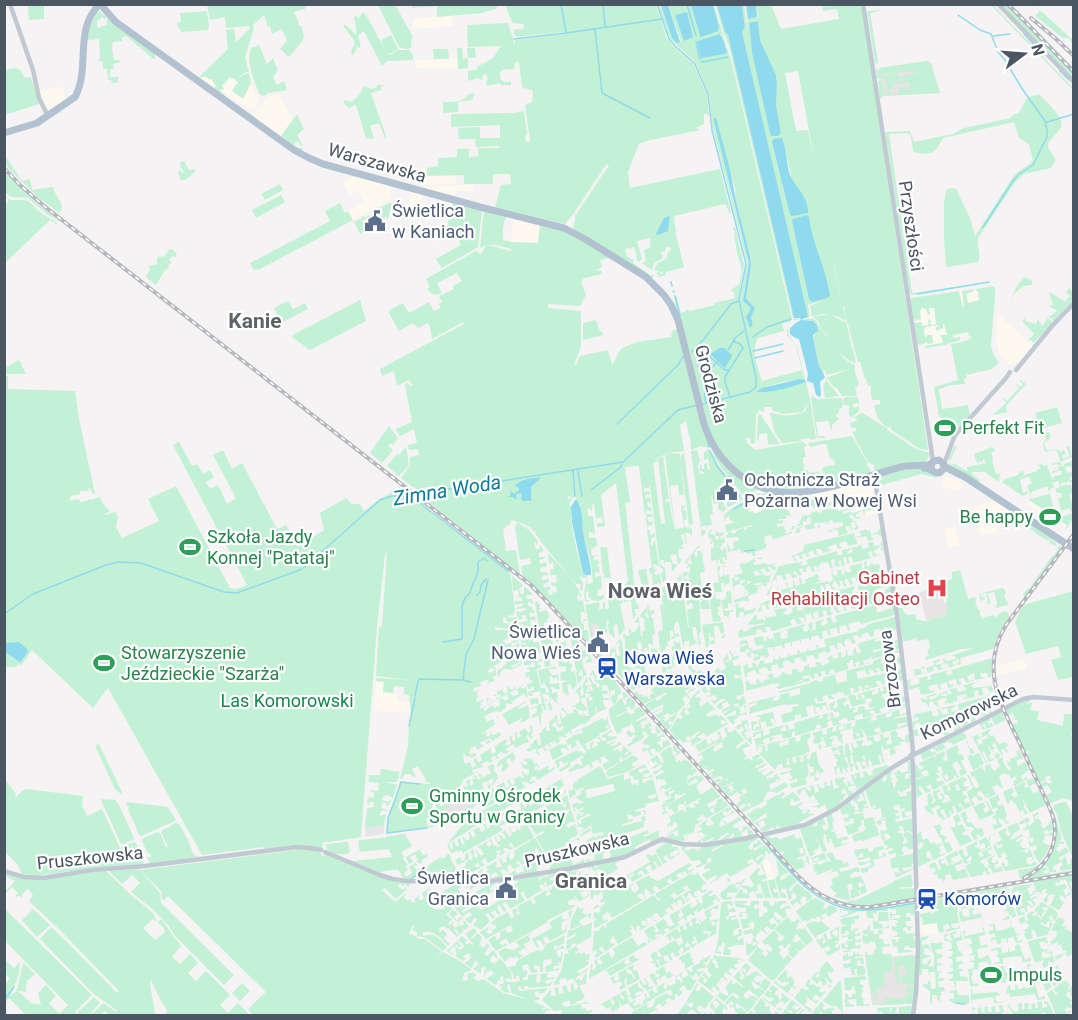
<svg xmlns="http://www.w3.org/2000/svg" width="1078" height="1020" viewBox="0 0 1078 1020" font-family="Roboto,sans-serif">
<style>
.commercial{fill:#fdf9ef}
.education{fill:#e6e4e5}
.green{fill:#c3f1d5;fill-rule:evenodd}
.water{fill:#90daee}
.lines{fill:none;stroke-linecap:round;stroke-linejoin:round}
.stream{stroke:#90daee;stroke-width:1.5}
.minor{stroke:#c1cad2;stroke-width:4.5}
.major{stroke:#b3c2d1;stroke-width:7}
.rail-casing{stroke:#b5b8bd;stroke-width:4}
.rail{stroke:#fff;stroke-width:1.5;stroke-dasharray:4.5;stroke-linecap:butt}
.labels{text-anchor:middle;stroke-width:4.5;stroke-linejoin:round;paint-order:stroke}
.street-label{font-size:18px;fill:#4a5661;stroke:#fff}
.service-label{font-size:18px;fill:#4e5e75;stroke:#fff;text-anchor:start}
.leisure-label{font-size:18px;fill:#27864d;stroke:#fff;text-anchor:start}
.health-label{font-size:18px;fill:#be3a42;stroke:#fff;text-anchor:end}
.transit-label{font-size:18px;fill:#164399;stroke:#fff;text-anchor:start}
.park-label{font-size:18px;fill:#17864f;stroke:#fff}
.water-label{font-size:20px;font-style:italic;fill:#0c7c9b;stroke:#fff}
.quarter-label{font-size:21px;font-weight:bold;fill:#5f6368;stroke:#fff}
</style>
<rect width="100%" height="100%" fill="#f5f3f3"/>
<!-- commercial -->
<path class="commercial" d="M452 16 453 26 413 29V18Z
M253 25 254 28 245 57 251 83 259 100 254 109 250 110 230 96 224 95 199 77Z
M458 59V69L416 68 415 60Z
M63 87 66 102 48 111 41 100 39 90Z
M278 94 293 120 281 136 253 116 266 98Z
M427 168V176H455L456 184 423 185 407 181 405 177H402L404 169Z
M355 176 393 187 390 189 391 199 353 220 348 211 364 202 359 192 365 188H364L350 195 343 183Z
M473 185 474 191H456L454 197 420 187Z
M412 191 423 194 420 207 408 205Z
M513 218 540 224 538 243 511 242Z
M992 286 995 288 994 300 969 332 953 335 954 342 945 345 924 348V344L919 345 912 301 914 298Z
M998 314 1028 342 1031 340 1034 343 1032 346 1033 347 1016 364H1009L1001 357 999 352 996 340Z
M946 476 959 480 964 484 963 486 957 491 943 487V477Z
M872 481 878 513 865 517 863 510 854 512 852 508 838 511 835 502 825 504 823 498 806 502 809 496H812V494Z
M799 496 800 500 740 517 744 511 751 509 750 507 756 506 755 501Z
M994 501 1012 513 1014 516 998 521 1000 525 997 526 999 531 981 535 971 507Z
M1030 501 1066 525 1065 528 1062 527 1063 524 1061 526 1027 504Z
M955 526 960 544 950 547 948 545 944 529Z
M1024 658 1027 668 997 676 998 666Z
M376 681 384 682 383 692 397 693V701L410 703V713L374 711Z
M766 859H768L775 879 768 881 762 863Z
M941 921 944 932 921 935 922 924Z
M991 969H993L996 984 983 986 981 985V971Z"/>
<!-- education -->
<path class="education" d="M927 61 931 63 940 93 882 96 878 71 880 68Z
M940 585 944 603H947V615L931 619 930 622 927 623 919 593Z
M598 614 599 625 602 650 592 642 587 616Z
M468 791 476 805 467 816 454 823 439 826 435 811Z
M384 825V833L382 834 366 837 365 835V827L374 828V826Z
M891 954 892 957 913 955 914 957V975L902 976V983L913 984 912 1004H906L904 1002V1004L888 1005V1004L887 1005H872L865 955Z"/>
<!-- green -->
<path class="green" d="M207 5H307L305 9 294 12 299 22 298 25 301 26 304 36 303 40 289 57 280 49 287 41 282 29 272 34 270 26 268 27 264 15 253 25 254 28 245 57 249 72H246L237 79 245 74 249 73 251 83 243 99 232 91 236 84H238L236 80 230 77 222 86 224 89 220 90 222 93 225 94 224 95 214 88 215 86 218 88 212 81 213 79 211 80 204 76 202 78 199 77 228 49 226 30 234 29 236 42 250 28 249 26 226 28 225 17 210 20Z
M378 5H395L412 35 411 48 406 49 399 47Z
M412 5V4L498 5 496 9 487 11 483 13 437 17V6L412 8Z
M506 5H656L667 39 676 49 694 65 707 94 709 117 707 114H704V124L696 128 700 130 650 140 639 144 628 172 630 188 720 169 731 213H729L726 205 725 204 674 216 676 235 684 267 666 272V275L659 277V275L656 274 658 272 662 274 664 273 654 270 658 263 667 258V254L670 251 671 248 668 247 665 248 666 251 661 252 663 258 654 263 652 270 642 263 646 261 644 250 651 247 649 244 651 243 650 238 637 241 642 259 639 262 636 259 637 257 634 247 625 249 627 257H629L630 259H633V263L649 274V276L652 275 654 276V277L651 278 574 230C572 224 576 221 575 216L607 168H609L607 163 572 216 565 224 495 208 501 185 511 184 510 174H493V184H464V175L427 176V168L438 166V158L457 157V149H469V157L478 156V148H499V146L476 147 475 139H459L458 128 480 127V138H500V125L451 127V114L514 113 524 111 527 133 525 136V140L529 143 530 140 525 105 532 102 533 91 522 87 519 62H515L514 69 503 70 500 72V77L501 80 505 82 511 81V85H501L499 83 487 86 486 82 488 78 486 74 484 73 482 80 478 78 468 81V71L477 70V67L493 58 501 46 468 47 467 25 508 23 515 45V40L564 34 565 32 516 37 513 30 523 29 524 26 523 24 513 23C511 19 506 9 506 5Z
M658 5H661L672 38 681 41 668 5H691L700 36 719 30 713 5H714L733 68 792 319 790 322 782 323 784 331 758 338C750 351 758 367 762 381L802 370 796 346 787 335V325L789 336 797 347 805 380C794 378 765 385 756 392 767 394 797 387 806 381L811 405 816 439 811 440 809 438 802 439 801 441 782 443 775 433 770 413H773C782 417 796 416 805 411L808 403 802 412 781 414 780 412 773 411 772 407H764V412L759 410 756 415 755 443 751 444 750 438H746L747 443 755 450 801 442 805 443 807 446 804 447 806 457H803L804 470H808L809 473 814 472 815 473 819 471 820 474 824 473 823 471H820L823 469V467L835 465 834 460 830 458 827 446 828 445 824 444 810 447 808 443 852 436 867 462V465L872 473 819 488 784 491 757 484 726 461 710 434 702 401H700L680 315H678C675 310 676 303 674 297L676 295 681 313 686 311 687 309 690 311 714 305V303L735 298 734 292H732V289L739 285 742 270 737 253 734 234 735 232 732 228 735 227 744 265 738 300 740 299 747 262 712 124 709 94 696 63 670 39ZM719 34H721L727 49 697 41ZM726 155 735 188 736 201 750 256 751 266 746 298 755 308 751 315 753 326 751 328 746 317 751 308 743 301 749 263 730 188Z
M716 5H717L725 32 728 35 794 318 801 319 795 320 793 318 729 46 722 28Z
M742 5H744L748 33 747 22 749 21 747 20 745 5 748 19 758 17 756 5H771L781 29 839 19 837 9 823 11 822 7 834 5H862L928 450 920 449 890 429 892 425 888 428C879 422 876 416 874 405L880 404V400H873L871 396V386H869L866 381 867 379H865L860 362H858L848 325 852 327 847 323 844 309 846 308 843 307 834 263V266L846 321 839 317 831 315 846 323 850 338 849 340 851 341V347L853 349 856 363 850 361 836 351 847 361 855 365V373L859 383 857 387H855L857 396H842L837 388 834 387 826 377H829L850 369 826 375 825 371 823 369 824 375 819 366 813 337 816 333 817 325 813 321 803 320C819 316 815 322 822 331 824 333 828 338 830 339L821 329 818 321 813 317 829 314H822L812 317 810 306 824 300 808 305 810 317 802 319 807 316 742 32 745 26ZM758 21 760 40 777 78 776 105 781 133 778 136 770 134 752 53 749 23ZM798 71 811 141 812 152 808 130 796 131 785 73ZM773 139H783L791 175 790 215 772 142ZM808 216 814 243 829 287 810 301 792 221 793 219Z
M878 5 879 11 870 13 878 61 877 65 875 62 867 11 878 10Z
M991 5H993L1073 88V90Z
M1000 5H1007L1073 74V81Z
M1034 5 1073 40V46L1069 38H1063L1035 16 1040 10Z
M28 6H44V19L29 20Z
M99 11 107 17 105 19 102 17 97 21V27L99 28 107 24V19H109L155 54V60L126 36 122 37V41L113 42C111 48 113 53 114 60H120V62L113 64 114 69H110V77H118V82L112 83 111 80H108L107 69H103V62L98 60 100 58 99 39 88 40C88 29 92 19 99 11Z
M207 11 209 26 208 30 181 32V29H179L177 23 181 22 180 13Z
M363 12 368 18 386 52 381 40 391 35 398 49 390 54 387 52 388 54 391 55 398 50H409L413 55V60L387 61 382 66 364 31 358 36 361 46 359 48 357 47 354 54 352 55 351 50 355 45 354 40 344 27V25H346L356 35V27L354 17 356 15 358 19Z
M259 45 267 64 273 58 278 70 273 77 277 85 284 81 287 89 286 90 268 93 264 96 260 95C254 81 246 63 251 48Z
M457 48H462L463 59 468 58 467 48H475L476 58H468V68L458 69Z
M433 49H448L449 59H434Z
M927 61 931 63 940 93 882 96V98L880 99 878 81H881L882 84H883L882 86 884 91H883V94L886 95 888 94 887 90H885L887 88 885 83 905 80V79L902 78 901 76 918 73H916L915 71 883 74V76L897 74 898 76H900L899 80 886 82 883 77 877 79 876 68H877L878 71 880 68ZM909 82V90H906L905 87 899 88V94H890L889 89H893V84Z
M14 68 20 70 25 78 31 77 39 104 5 115V70Z
M377 85H388L381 86V90L371 93 387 139 385 138 379 123 370 126 374 139 366 138 356 105H355L349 108 343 102 345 100 352 102 360 94 364 86 371 89 377 87Z
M474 93V95L472 100 458 102V112L443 113V102C452 102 464 103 469 94Z
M1039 94C1045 101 1065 117 1061 127 1058 132 1052 138 1048 143V147L1056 160 1051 168 1024 174 1015 182 978 238C976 246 982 254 978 262L947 267 946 265 944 240V204L946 190 951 188 956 189 970 218 975 236 1015 174 1031 163 1033 160 1029 144 1019 138 1014 122 943 138C934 155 932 155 913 152L911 136 908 133 889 134 912 293 991 282 912 295 909 292 885 132 910 131 914 142 953 134 964 128 1011 118 1013 115 1019 113 1027 98Z
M297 114 304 129 297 135 303 146H301L298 141 295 142 294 145 296 147 303 148 304 149 300 151 281 136Z
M4 154 22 181 30 179 32 190 53 187C55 196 62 200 62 209L59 212 65 217 41 200 10 170 5 163Z
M184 161 189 170 194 169 195 172 185 180H181L178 172 180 170 182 173 184 172 180 166V162Z
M5 172 38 204 63 224 47 214 28 198 11 197 5 192Z
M280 184 283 190 265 200 261 194Z
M281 195 285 202 256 218 252 210Z
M5 196 10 200H23L28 201 41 213 57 223V225L50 220 5 263V205L9 201Z
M340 203 345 213 348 211 353 220 260 269 254 270 250 263 330 221 325 211Z
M389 203H392L388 219 385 217 383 220 382 219 374 224 373 225 370 222 368 223 366 219 362 221 366 229 370 227 369 229 387 220 360 234 354 222 359 219 360 220 362 219 361 217 364 216 365 218 372 214V212Z
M453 203 482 211 478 247 442 268 436 259 461 245 455 231 452 230 448 233 446 231Z
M484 210 506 216 503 227V240L511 242 538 243 540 224 565 231 586 242 609 258 600 260 602 267 596 271 601 270 602 274 582 279 583 281 581 282 586 295 580 306 548 304V308L581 311V347L574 365H576L580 356 608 350 612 365 621 349 629 345 638 342 671 337 672 331 678 328 696 404 695 406H698L712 447H702L701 446 691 450C690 445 691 440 690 436H689L686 421 680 425 684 451 668 453 651 461 657 459 658 461 653 463 661 524 665 523 658 458 663 456 669 499H665L666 503 669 501 675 533 665 455 670 453 680 454 684 495H679L678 485 670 486 675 529 684 528 681 506 685 505V508H683V510L686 511 687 519 684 520V526L687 528 689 526V529L692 528V534L690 535V533H685L687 544 686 545 684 534 681 535 684 544 682 545V547L685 549H678L679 558 682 560 679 564 677 562 678 565 676 554 670 555 673 564H676V567L672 572 671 562H665L664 565V560H660L661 565 665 568 666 579 664 582 662 581 661 573 663 572V569L660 567 650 486H649V488H644V492L649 491 650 494 645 495 646 499 650 497 651 503H649V501L647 502 648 507H651L652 511 646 510V514H652L653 518 651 517H647L649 522 653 521V522L652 523 653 525 648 526 647 529V524L648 523H646V516L647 515H645L639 466 625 467 630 502 625 503 633 571 634 583 637 586 636 591 640 590V594L635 593 636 604H638L639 609H634L636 615 633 619 631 601 624 602V593L620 594V598H623V602L620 604 625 629 619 636 617 624H615V626L613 627 615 637 614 638 612 635H610L608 627 609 621H606L609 645 607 632 600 633 599 625H597L596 623 591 625 592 634 591 640 587 616 589 614 587 615 585 605 599 602 600 606 599 607V610L603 609V602H605V609H608L609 608 608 600 621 590 623 592 622 589 628 581 616 483 601 495 605 526 597 527V523H603L602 517 596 519 594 504 592 505V511H591L590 508 587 509 588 516H593L595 534 589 532V538H596L597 546 593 547 596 549 591 548 592 556 598 555 594 557V561L598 559 599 564 595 565 599 566 600 573 595 572V577L601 576 602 588 598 590 597 596H601L604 594V598C602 602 594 601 591 600L590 597H588L589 592 586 591V600H589V602H587L585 601 584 593 587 578 588 584H589L593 582 590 558 583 534 580 505 583 503 580 504 576 499 577 498 575 496 573 499 569 496 567 499 568 500 570 498 572 499 569 504 571 506C570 529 577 551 583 573L588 575 587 576V578H583L580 575 581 581 583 582 582 591 579 588 581 587 580 584H576L542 543 533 530V531L529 528 532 529V528L521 523 511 520 510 524 503 529 506 551 516 550 520 574 422 497 412 491 416 488 411 486 401 478 410 465V457L419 455 418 449 409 450 408 445 417 443 414 429 400 436 396 431V429L412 422 405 385 407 383 411 386 413 385 409 381 411 379 397 386 394 371 382 376 380 369 464 324 463 322 432 339 430 327 428 323 418 328 413 323 399 331 388 311 403 303 409 313 429 302 434 311 441 308 439 304 442 302 439 296 454 289 453 286 462 281 457 273 437 283 442 293C435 296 432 295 427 289L430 287 426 279 474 252 476 251 481 254 486 246H492L511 251V249C499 245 491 243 480 248ZM540 477V479L531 487V500L528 502 521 498 522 494 517 492 519 489 517 486H514C519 479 532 478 540 477Z
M172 249 177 254 175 257 172 256 169 260 172 263 169 264 168 267 169 269 165 270 156 285 147 278 146 276 150 270 149 266 157 264V258L159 256 164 257 169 250Z
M1025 277 1032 281V285L1023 286 1013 295V308C1011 294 1015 287 1025 277Z
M992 286 995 288V296L991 346 994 356 999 362 992 369 966 375 967 378 964 379 965 384 952 385 939 389 942 409 968 405 970 415 952 434 950 421H943L942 417H939L934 387 958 380 951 344 965 341 971 338V336H969L968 332 953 335V338L960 337V340L945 345 924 348 925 346 942 343 943 341 940 335H947L944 324H943V329H940L938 331 936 330V327H938V325L926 327 924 329 925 338 927 335H932L933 343 928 344 926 342 924 344 917 345 914 323 921 322 922 324 921 325 926 326 929 324 928 320 930 319 931 325 936 324 934 308H929L930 314 928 315 926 309 922 308 920 311 921 319 915 321V319H913L912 310 913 309 911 308V298L960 291 959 292 963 307H964L962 291 974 289V291L966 294 968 303 979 300 978 291H976V289Z
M1069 288 1073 291V300L1054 321 1049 317 1050 315H1052L1057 310 1049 307 1053 304 1049 293 1050 292 1065 302 1070 296 1066 292Z
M360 300 366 321 310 350 291 336Z
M288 301 293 309 305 303 308 309 277 325 270 320 277 316 274 308Z
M1026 318 1025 321 1036 324 1038 319 1042 326 1048 318 1053 322 1034 343 1033 347 1032 346 1034 343 1031 340 1027 342 1034 334 1022 321Z
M596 320 599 329 604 335 583 340V323Z
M19 360 26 374H5V368Z
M5 376H8V389L75 391 79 419 95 494 92 493 91 489 88 488 89 491H80V494L71 496 69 501 79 499 80 502 87 501 88 499 90 500 100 497 103 504 109 510V512L104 514 106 515 115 512 118 517 116 527 122 538 159 521 148 499 176 486 230 588 237 589 247 585 173 445 179 442 192 466 197 464 203 474 210 470 214 477 206 482 210 489 218 485 227 504 236 498 213 455 223 450 232 469 242 463 277 529 286 525 298 547 324 530 320 513 346 498 352 504H360L364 511 380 499 398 489 399 487 409 494 410 493 423 505 510 571 515 611 512 616 510 615 508 616 509 618 516 617V622H507L506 618H503V623L516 624H508L510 625V629L495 627V630H517V632L503 641 507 645 518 638 519 640 514 643 513 642 511 645 512 647 519 642 520 650 489 669 488 672 491 673 495 670 494 668 491 670V669L494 666 496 669V675L492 677 495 680 486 685 489 682 487 679 480 683 481 686 474 688V692L479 690V691L477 693 478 696 476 700 477 702 484 699 481 703 480 709 488 705 486 699 488 698 489 700 487 702 489 704 492 702 490 698 493 702 497 699 496 696H493L495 694 498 698 501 696 499 694 497 695V692L504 688 502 690 505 694 508 692 507 687 508 686 511 690 514 689 513 685 516 689 483 708 485 711 492 705 495 708 500 705 499 700 503 698 504 701 509 699 507 695 510 693 512 696 513 695 515 696 519 694 517 689 524 685H525L521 687 522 689 526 687 528 697H526L524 693 512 702 513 704H509L508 703 506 704V708L502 710V712L495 711 485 716V719L487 722 493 719 495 724 480 735 487 732 486 735 488 737 491 734 490 730 493 735 499 732 501 735 493 741 489 738 485 741 486 742 489 740 491 742 487 744 484 740 480 743 481 745 483 744 484 746 478 750 475 746 471 748 469 752 470 755 475 753 477 755 471 758 469 756 467 757 463 753 464 762 466 764 470 762 472 768 476 766 473 760 477 757 476 759 479 763 482 760 480 755 491 748V753L494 754 496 751 494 747 506 739 507 742 505 744 507 746 511 744 509 737 512 735 513 737 511 738 513 741 516 739 514 734 517 732 518 734 516 735 518 738 521 736 519 732 525 728 528 733 531 731 529 726 530 725 532 726 533 732 531 735 533 737 531 739 528 735 526 736 529 741 528 743H525L516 748 513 744 506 749 507 751H510L506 754 501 752 497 755 498 757H500L497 759 495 756 490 758 493 761 489 763 488 761 481 764 483 767 472 770 473 773 480 770 463 780 460 787 432 805 433 813 430 814 431 816 426 819 428 826 435 825 433 818H432L433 817 437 826 387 834C386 814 395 801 400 782L431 784 430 783 425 781 426 780 418 766 412 769 416 777 411 776V774H405L402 779H400L408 746 409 723 411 714 409 695 404 694V687L394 686 393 693 383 692 384 682 376 681V678L408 680 376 676 379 627 382 626 387 551 385 555 377 627 361 837 322 843 323 845 322 848 278 847 264 849 263 847 202 855 108 688 93 708 32 650 21 666 18 664 16 667H5Z
M826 380 839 396 825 398 823 386Z
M1021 380 1026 384 1006 406 1007 412 994 415 991 412 994 414 1005 404 1006 402 1003 399 1004 398 1007 401 1019 388 1016 385 1017 384 1020 387 1023 385 1020 381Z
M812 396 817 399 840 398 842 399 844 405 842 406V408L839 409V413L836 414 837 418H840L832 425V431L831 430 828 421 816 422 818 436H825V438H817L811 398Z
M845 397H856L858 398 859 405 857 403 853 404V408L859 406V411L852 417 849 416V405H845L843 400Z
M1057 407 1062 423 1040 429 1035 413Z
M861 413 864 414 888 429 887 431H889L916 449 930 453V455L925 463 874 471V465L868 462 852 432 856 431V428H852L850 423 857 421 856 418H853Z
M760 414 761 415 780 444 770 445 768 444 767 433 759 434V440H757L758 416Z
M389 426 398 438 393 445 391 443 388 446 393 450 382 463 370 453Z
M1049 432 1051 438 1044 443 1047 450C1052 451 1057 447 1061 452L1063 450H1064L1066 454 1062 455 1063 459 1070 456 1066 446H1069L1072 457 1060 462 1062 467 1064 466V464L1073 461V468L1072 469 1071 466 1065 467 1067 473 1073 471V476L1069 478 1070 480 1073 479V488L1072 482 1067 481V484L1065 482 1061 483V485L1059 486V481L1052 483 1054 487 1048 491V486L1031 492V495H1033L1031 496 1027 486 1032 483 1030 478 1027 477 1020 480 1023 493 1026 492 1027 490 1028 493 1023 496 1027 499 1002 482 1005 479 1018 475V474L1023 470 1024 475 1037 471V470L1041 468 1038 465 1041 464 1044 466 1046 465V462L1052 479H1054L1053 477 1062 474 1061 470 1053 473V475L1052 471 1058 470V467L1060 466 1059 464 1058 466 1057 464 1052 465V464L1060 462V460L1057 451 1055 450 1045 452 1043 443 1046 440 1044 433Z
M955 445 957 448H956L949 463 952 465 953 463 967 471 969 470H967V467L986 463 983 458V461L980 462 979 459V462L977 463 974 454 992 447 994 448 995 451 991 452 993 460 992 461 996 474H999L1000 472 999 482 985 472H971L973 475 980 480 978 483 949 465V458Z
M406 447 409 465 399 476 387 466 397 454 399 455Z
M707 449 710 450 714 459 743 499 729 507 727 506V503L732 497C732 486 730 484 722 480L724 482 720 485V492L724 502 723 506H724V504L726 509 723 512 718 509V503L714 504 711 493 713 514H710L712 525H709L706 528V525L701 527V530H705L706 532 702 537 700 524 702 522H700L691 451 697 450 700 461 698 464 700 474H704V472L700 471V465L701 464 702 469H704V464L707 463 708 470 710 469 708 459 707 458V460H704V452H706Z
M712 449 714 450 757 490 745 497H744L715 459Z
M683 453H684L693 524 689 525 681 463V457Z
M911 469H924L926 472 936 474 938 480 937 478 921 474 879 486 878 482 880 480 890 477 876 480V477L888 472Z
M1064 485H1071L1073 493 1069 494 1073 507V511L1070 512V508L1061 511 1062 514H1064L1062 515 1058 498 1062 497 1061 493H1057L1055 489Z
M759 493 761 494 764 493 794 497 778 500 777 498H775V500L758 502 760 503 756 504 755 502H750L748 499Z
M1050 493 1054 512H1057L1058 510V513L1054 514V516L1059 519 1060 516 1061 517 1073 513V519L1066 529H1065L1067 525 1029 500 1031 498 1032 499Z
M821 497 825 504 835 501 838 511 852 507 853 509 843 511V513L845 514 849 512 853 513 873 507 874 509 865 511 864 516 863 511 856 514V517H860L861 518 856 519 852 514 849 515V518H852L853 521H856L857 526 859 527 858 529 854 530V528L856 527 855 522 851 523 853 531 851 530 850 526 845 527 848 533 839 536 837 529 828 532 826 526 828 531 843 526V522L834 523 832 520 828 521 829 523H832L828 524 827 522V525H825L827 524 826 522 819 523 820 527 817 528 819 525 818 522 814 524 815 528 807 530 804 526 799 529 801 532 795 533 797 528 813 523 809 524 812 522 810 521 811 520 810 517 807 518V523L806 521H803V525L797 526 798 524 801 523 799 522 801 520 802 516 811 515 810 513 817 511 818 513 822 512V510L835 508 834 503 824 508 823 505 813 508V506L809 505 808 502H807V505H806L807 501Z
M803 499 804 500 785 506 787 508V511H789L791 517 788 515 786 516V519H778V521L783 520V523L777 524V527L788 525 783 527 787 531 792 529V526H795L794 529 785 532 786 534 792 531V533L775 539 774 538 773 540 771 535 764 537 765 544H767L766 548 755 552 756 556H753L752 553 747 554 746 552 741 553 740 549 728 552 727 543 731 550 734 548 733 542 739 541 738 537 726 538V535H728V532L731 531 732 534 736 533 737 530 743 528 745 530H747V527H753L752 525 726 532 725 525 735 522 730 520V516L726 518 725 523 724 515 728 511 744 501 751 509 748 510 749 512 753 511 754 514 762 511 760 508H757L756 505 768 504 762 507 763 510Z
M1021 518 1026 523V520L1054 538 1052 540 1057 544 1056 546 1049 543 1051 539 1047 537 1050 539 1048 541 1035 533V532L1030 529 1032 527 1027 523 1018 526V525L1021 524 1020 521Z
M518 523 529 530 538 541 537 545 535 541 534 542 536 549H539L540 545 544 551 539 553V557H545L546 558 539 560 540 564 546 562 547 566 540 568 541 572 548 573V575L542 576V580L549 579V582L543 584 544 588 550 586V589L548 591 549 595H552L553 591 555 593 557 591 556 586H552L551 582 555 583 557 580 556 575H552L551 577 550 569H554L553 562 549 564 548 553C560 566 575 580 582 597H580V595L577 596 578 601 583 600 585 614 583 612 580 613 581 616V622H583V620L586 619V621L582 622 584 625V630H588L589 641 588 642 602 655 601 658 550 602 523 576 521 566 531 564 530 558 520 560 515 528V525Z
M715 525 716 532H719V535L720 532 724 533V535L720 536 721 539 724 537 725 543H722V546L719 547 721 550H724L723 548H726L727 560H725V557H722L723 562 727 563 721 564 719 559H718L717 565 716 560 711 561V548H714L713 541H712V544H710L712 539H709L708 533 713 527 710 534 715 535 716 540 719 539V536H716Z
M881 525 882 537 877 534 871 535V537L875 539 868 541 866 536 856 538 857 544 848 546 847 542 845 541 839 544 842 548 838 549 836 544 828 547 829 550H833L823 553 821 549H816L817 554H820L815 555 813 551 808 552 809 556H811L807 557 806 553 801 555 803 559H800L799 555 794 556 795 559H797V560L795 561 791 556 803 551 804 545 854 533 855 538 861 535V533L858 532 866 529 867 531 870 530 871 534C880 532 878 532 881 525Z
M647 530H650V535L655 533V537L651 538V545H653V543L655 541 659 566 653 564 654 569H658L654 572 655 575H658L660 573 661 585 659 583 654 585 655 592 652 596 651 592 648 594 647 591H645L647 597H645L638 570 646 569 649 587H653L652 574H650L649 568H652Z
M882 539 884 554H882L883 553V550H881L880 549 882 548 881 546 878 547V549L875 550 874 552 877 555 880 554V555L873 557 872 552 870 551 868 553 871 558 853 563 852 557H849L848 559 850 563 847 564 846 557 843 558 845 565 841 566V560L838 561 840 566 836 567 834 563 835 561 833 559 831 561 833 568 830 569 829 564 827 562 821 563 818 567 819 571H818L817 566H813L815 572H812L811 567 809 566 806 568 807 572H804L802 568 799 569 802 575 798 576 796 571 793 572 794 575 795 573 797 577 792 578 791 574 787 573 785 575 787 579 784 580 781 575 776 576 777 582 775 579 773 580 772 583H771L779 566 799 562 800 564V562L803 561V562L801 564 802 566 808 564 806 560 837 551V555H842V550L851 548V549L847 552 848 554 853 552 852 547H858V546L864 544 861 546 863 549 869 547 868 543 875 541 873 542 874 546 881 545Z
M699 545 700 548 696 549V552H694L695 557 698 556 697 551H701V553H702L705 572 700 573 703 597 708 596 710 609H701L700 603 703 600H700L702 598V595L699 596 701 632H700L699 637 701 643 699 646 696 627H692L694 640H696L697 644 695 643 694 645 693 643V645L690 646 691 657 690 656 689 640 684 642V645L683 646 679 624 676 621 674 627 675 634 679 633V637L675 636V638L671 640V638L674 636 673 631H670V641H668L667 645H670L665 647 666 650H663V656L666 660 663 661V667H666L667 671 663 673 658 632 663 630 660 604 663 606 662 602 664 603 661 600 659 601V598L661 600V597L664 594 663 592H659L665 586 666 593 672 594V601H674L676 599 674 588H676V585H679L681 583V581L679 582 677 578 680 577 679 574H681L688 627 689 628 687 610 693 608 692 603H689V605H687L686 600 693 599 689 593 687 597H686L685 591 690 589 689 584 685 585 684 587 683 572H688L687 576 684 577 685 579 690 580 688 575 690 571V567L685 568 688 566 687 563H684L689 557 690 559 688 560V564H692L690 556Z
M1059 545 1060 546H1064L1025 598 1023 594 1028 588 1029 589 1052 556H1054L1058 549 1057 548Z
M600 547H607L611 581 610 578H604V575L606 574H603Z
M761 557 762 559H755V562L753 563 754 565 766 563 767 565 778 563 773 565 774 567 777 566 775 570H773L770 566 767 568 771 571 767 572 764 568 761 569V572L764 573 760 574 757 570 753 572 756 576 764 574 765 576 772 575 770 577 769 582 762 584 761 582 754 584 756 586 768 583 766 587 764 585 757 587 759 589 766 587 757 590V593L748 596 749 601H744L745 600 734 603V600L748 595 749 592 743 595V594L748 592 747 589 745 590 744 586 750 583 751 581H747V584L742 586 741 584 746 581 744 579 740 581V584L736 585 733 588 732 578H736L734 579 735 581 740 579 738 577 732 576 743 573 739 564 744 563V564L751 561V560Z
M867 561 866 564 868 567 871 565V562L874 565 879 564 882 576 872 579 870 571H868L866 575 864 576 865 579 867 580 864 581 861 575 857 576V583L855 577 851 578 853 584 850 585 848 579H845L844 582 847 586 844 587 842 581H839L841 585 839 587 835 580 832 585 833 588 835 587 836 589 832 590 829 584H825L827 591 825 592 823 586H821L820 587 822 593 813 597 811 598 810 593H804V597L806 598 803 600 802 595H797V599H799V601H797L795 597H791L790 599 792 603H790L787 598H785V601L787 602 785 603 786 605 782 606 780 601 776 602 778 607 774 608 772 603 768 604 769 609 767 610 765 604 761 606 762 611 758 612 757 611 762 603 772 599 771 594 766 596 771 586 772 585 773 587 770 588 772 592 777 591V584L778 589 781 590 788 588 785 582H787L789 588 793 587V581L794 580 795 585 797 586 800 584 799 578H801L802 584 806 583 805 579H808V577L809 578 814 576V575L818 574 819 581 822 580V581L815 583V584L827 581 830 583 831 581 833 580 831 571 833 570 832 573 834 576 838 574V577H839L837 570H841L842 575H844L845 571 846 570 847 573 851 572 850 566 862 563V568H864L865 566 864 562Z
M889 561H891V563L899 608H902L904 612 907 615 915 614 916 616V619L928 622 931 619 947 615V602L942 582 952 579V572L960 570 968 599 975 597 976 601 975 602 978 609 980 610V615H981L980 617H983L982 619H984V617L994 615 995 617 998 616V614L1006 611 1007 613 1008 611 1009 617 999 633 993 649 960 658 961 664 958 665 957 663 959 662V659L952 662 953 665 956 664V665L949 668 948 663 947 664V667L946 663 941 665V668L944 669 938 670 936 666 933 667 934 671H932L928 673 926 668 921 669 922 674 926 672V673L914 676 915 672 913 669H922V666L926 668 934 665 933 661 940 659V661L935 663 936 665 944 663 943 659H945L946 661 956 659 955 656H950L974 648 961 649 926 660 925 657 929 656 927 650 930 648 929 639 917 641 916 638 903 642 896 595H895Z
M727 565 723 567 724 576 729 574 730 583 725 585V589L724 583H721L722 592H715L716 599H720L721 607H718L719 612H717L718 615 720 616 721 621 713 622 709 595 715 594 713 583 719 582 717 566H720V570H718L720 577 723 576V566Z
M512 576 522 584V587L519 589 521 594H524V586L532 593V595H526L527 599H532L533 604H531V602H528V606L532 607V610L534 609 535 613H529L530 617 535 616 536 622 534 620H530L531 625H537V629L535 628 531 629 533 632H536V633L538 632 539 639 536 637 533 639V643L539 642 541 654 539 652 536 653V659H542V662L537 661 538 665H541V667L534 671H537L540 686 541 688H545L546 693H549L548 688H547L544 682 543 683V685H541L538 670 554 667 557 668 556 669H548L552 675H557L558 673 559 681H558L557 678H554V680L552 676 549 677 550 684 559 683 560 689H555L553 687H551L552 693 557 692 558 698H556L558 705 551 697 550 702 553 709 550 711 547 704 550 702 549 695 542 693 544 700 547 699V701H544L548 713 547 710H544L543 706 541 705 543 713H541V727L538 715 532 719V715L536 713 537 708H533L531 710V708L538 706V704H536V703L531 705 530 699 538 698 539 704H542L540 691 532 693 533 696H529L528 692 534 690V687H531V689H528L527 684 532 683V680H529L530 679 529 676 526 678 525 672H530V670L525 668 534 667 535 665 534 662 531 663V665H524V661L529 659 530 655H527L523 657 521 644H523L524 645H526V643L521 642V640H524L523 636H521L520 638V635L525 634 524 629 526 628 521 629V631L519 632V629L523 627 524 624H521V626H519L518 623 527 621 526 615H522V619L518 620 516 611 522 613V611H524L527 608 516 609 517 607 523 606V603L515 605V601H522V598H519L520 596 516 597 519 595 518 590 513 591Z
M882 578 884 586H887V584L890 585 875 590 876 595 885 592V589L891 587 892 598 891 599 892 597 891 592 883 594 884 600H883L881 596H877L878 600H880L879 602 867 605 865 604 864 600H860V603L864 606 861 607 859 606 858 607 857 602H854V605L856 608 852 609 850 605H845L847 611H845L841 604 838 605 837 609 841 612 837 613 833 607 830 606 831 612 833 614 828 616 826 610 822 611 824 616 819 618 818 611 813 613 814 619 812 618 811 613 805 615 806 622H805L804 618 798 617 802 623 797 624 795 619H792L790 622 793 625 772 631 770 627H765V630L767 632 763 633 761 629 756 630V633L758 634 739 638 738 632 742 629 744 630 743 631 744 632 751 629 748 628 760 625H763L764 623 763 622V623L754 625V624L747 625 755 615H757V620L763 619 764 621 766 620 764 614 767 618 776 616 775 611 773 610 786 608 787 611H784L783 614 788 615 793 612 791 605 800 603 801 606 797 608V610L799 611 804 610 802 603 804 602 809 607 811 605 814 606V598L827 593 830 601 833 600 832 592 854 586 855 588 852 592 854 594 859 591 858 585 876 580 875 582 877 586 880 584 881 587 883 586 880 581Z
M1002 588 1004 589 1006 594H1004L1006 601H1008V605L996 608 997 603 994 592 987 594 991 603 988 604 986 593 980 594 982 598 984 596 985 599 981 601 979 594Z
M731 591 732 605H731V603H728V608L724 609 723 610 728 611 733 610V612H730L728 619 727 616H724L725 622 720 594 721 600H724L726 597V592Z
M1073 591 1074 663 1072 666 1073 668V677L1058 680 1051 660 1061 657 1058 646 1026 654 1015 622 1023 605Z
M538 601 540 606 539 608H542L539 610 540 612 546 610 548 612 549 618 546 619 548 622H544V627L546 628H549L546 631H549V634L551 635V639H552L553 644 548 643 549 647 554 646V650H550L549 655 555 656 556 658H550V665H555L545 667 542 651 544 650H542L544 649 543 647H542L535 602Z
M893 601 895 615 861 624 859 621 848 624 850 630 848 631 846 625 839 627 840 633H838L837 628 829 629 831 635 829 636 827 630 822 631 823 638 821 640 818 635 811 637V641H810L809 638 801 639V643L799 640 792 642V646H791L790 642 784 644 785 648H783L782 645 774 647 775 650 774 651 773 647 767 648 769 655 768 657 765 658 764 655 760 657V659L754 661 753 658 758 656V654L754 655V653H750L751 660 750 657H748L747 653 750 652 749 649 745 650 746 652H740V645L741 647 747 645 746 643 740 645V641L747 640 749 648H751L752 651 764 648 763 645 756 646 754 638 763 636 764 642 767 640 766 637 767 636 769 639 773 638 775 642 777 641H775L773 633 780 632 781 639 787 638 788 633 787 630 781 631 805 624V626L802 627 804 632 808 631V629L810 631 808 624 812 622 813 627 811 629 813 630 816 629 815 622 824 619 821 623V625L823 626 828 623 826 618 831 617 833 623 837 621 835 616 876 605 877 612H881L892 608 890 602Z
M739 603 738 608 743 607 745 611 757 608 753 613 745 615V617L743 612H740L739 617 736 618V609L735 604Z
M648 605 650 611 654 610V613L651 616V618H653L655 634 652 635 654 649H657L659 661 656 659 655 656 654 658 651 659V649L654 648 653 645H651L650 643 648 644 650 661 646 662 645 656 648 652 647 648H644V656L643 653 641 651 642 648 641 642 637 643 639 655 643 656 646 675 644 673H641L642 676H639V680L646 679 647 682 638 688 637 683 639 685 642 684V682L640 681 637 682 636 675H640L639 668H636L635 670 632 651 631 650 628 651 629 655 632 657V663H629V668H633L634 670 630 671V675L634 676 635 683H633V686H636V688L633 690 626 682 628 680V683H630L629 676 625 681V676L623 679 609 664 611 663V659L609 656 610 654V651L614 647V652L611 653 612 660 615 661V645L617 656 621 655 618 647 620 646V643H618V644H616L621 638 623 650H625V638L622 637 625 633 626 636 630 635 629 631 628 630 629 628 630 630V628L632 633 636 631 637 627 639 626V623H635V621L639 616 641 636H643L642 632 645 630 644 618H641L640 615 646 608 648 613 645 614 646 617 648 618H649L647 607Z
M895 617 896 618 898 628 893 631 892 629 889 630 885 627 884 628 885 632 886 633H883L880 629 874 630V636L871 637 867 632 863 634 860 638 857 635 852 636 856 642 855 643 853 644 849 639H847L844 642 846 647H844L841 643H837L838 649H840L837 650 834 645 829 646 831 651 828 653 824 651 818 654 819 658 816 659 813 655 806 656 807 659 805 662H803L804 660H802L800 657 794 659 795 662 793 664 787 660 782 663 784 667 779 669 777 664 771 666 772 671H768L767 667 759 669V672L761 674H757L755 670 747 673V677H745L743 666 748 664V668H750L753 667 752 663H755L757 667H758V664L760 663V661L764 660V664L773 662V657L776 660 779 659V655L781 658 788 657V653L790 656 798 654 797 650H799L800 653 807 651V648L810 651 817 649 816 645H818L819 648 826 647 824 640 825 639 859 631 858 629 864 628 869 624Z
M559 622 582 646V649L584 651V649L591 657 592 662H588V663H586V660L589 659V657L586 656 585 658 582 659 584 670 587 674 583 678 582 670H580L581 672 578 673 579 676H582V679L578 684 576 672 578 670H576L573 656 579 655V654H574L570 636 565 637 568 655 561 656 564 654 563 650 559 651V653H557L556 649 564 648V645H561L556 648V644L565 642 564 638 559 639V641L556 642 555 639 565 636V634H562L560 637V633L554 635 552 623 557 624Z
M722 622 723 623 725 637 722 639V636L724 635V632L721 634 718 626H714L715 643 711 645 710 641 714 640V637H710V633H709V646L706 648 702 625Z
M878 638 875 640 874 642 886 639V641L883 643 887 644 888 642 899 640V643L890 647 889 646 885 647 886 648 873 650V653L899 644 900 648 896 650 894 648 891 649 892 651 900 650 899 652 872 659 870 656 869 659 863 661 864 664 871 662 870 663 859 666 860 663 859 661 855 663 856 666 854 667 853 660H850V663H847V665L849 669 835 673 834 669 830 670 829 673H833L826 675 825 671H821L822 676 819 677 817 673 814 674 815 678 812 679 810 675 804 676 802 678 804 679 809 678 810 681 804 682 802 680 796 682 797 683 802 681 803 683 778 689 775 687 779 686V683L774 684 773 682 772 684 746 691V683H745L747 680 751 685 754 684V685L757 684 756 680 758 679V677L760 683 764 682V680L770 679 767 675 773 673V677L775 678 780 676 782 672H784L787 675 792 674V670L794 669H797L800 673 804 670V667L809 664V668L817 666 815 662H820L822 666 830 662 827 658 832 655 834 659 838 658 839 657 837 653 841 652 842 657H844L846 655V650H847L848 656 854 655 853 650 856 647V651L858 654 861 652 858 645 859 643Z
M676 641V643L680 642 682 661 677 665 676 661 678 660 677 657H674V664L676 666 674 667 673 659V668L672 664 671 669 668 670 666 653H669L667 658V662H672L671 653 673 659V654L677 652 672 650V646L675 647 674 642H673Z
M730 650 734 657 739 655V658L732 661 734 666H739L740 663 741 671 739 672H741L742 675 738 676 737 674 734 675 735 679 742 677 741 680 743 681 744 694 736 696 738 700 741 699 742 696H744L746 703 743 705H746V709L745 710 744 705 740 708 738 703 734 704 735 707 738 706 741 712H739L740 714 747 712 746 715 742 714 739 717 741 721 748 720 749 727H747L748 726 747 723 744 725 746 730 749 729 750 730 744 733 745 735H747L746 737 748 739 751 736 752 744H751L740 733 744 730 742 726 738 730 735 727 742 723 738 715 737 716 738 718 734 720 735 723 733 725 726 717 736 715V710L725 716 723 714 733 707 722 713V710L730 706 727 701 722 704 723 707 720 710 716 706 726 699H721L714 704 710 700 714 701 717 699 715 695 708 697 705 695 708 696 711 694 709 691 704 694 703 690 702 691 700 689 703 690 701 688 704 684V685L705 687H706V688L708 691 711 689 710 688 716 684 715 683 711 685 708 680 709 678 712 682 714 681 711 676 713 674 716 679 719 678 717 673 714 672 720 665 718 668 721 671 726 668 723 660 727 654 729 659 726 660 725 662 731 660 732 657 729 652Z
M515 654 517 658 515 659 516 661 521 658 522 661 511 666 513 668 522 662V664L511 670V669L508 670 506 668 501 671 499 677 497 674 498 670 503 668 502 667 506 664V660L509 657 511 661 515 658 513 655Z
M893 655 894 657 887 660V661L891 659 893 662 897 661 895 658 901 657 900 660 902 665H900L897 662 892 666 891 663 886 666 888 670H886L884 665H883L885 671H880L879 667 875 669 879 672 875 673 872 669 868 671 869 673 871 674 867 675 865 670 856 672 858 679 896 671 902 668 903 674 895 676 897 679 898 678V676L903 675V680L892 683V681L894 680 893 677H888L886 675 884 678 885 681 884 685H882L881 681H876V684L879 686 872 688 871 687 870 689 866 690V688L869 687 868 685H865V690L863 691 861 685 858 687 860 691 854 693 853 692 855 691 853 688H850L851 694 845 696 843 691 842 695 841 692H837V698L836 693 831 695 832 697H834V699H829L827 695 822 697 823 701 826 700 818 702 817 698H814L816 704 826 702 829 710 828 711 826 705 822 706 823 709 821 710 819 707H815L816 712 818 714H815L813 705 806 707 808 716 801 718V714L795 715V720L783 723 781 715 793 711 792 707 799 706 798 704 786 705 785 704 749 714 750 707 757 705 756 702 748 705 749 703 776 696V697L773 698V701L779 700 778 695 781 700 780 695 789 692 790 697 800 694V688L780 693 777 692 807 684 809 685V683L816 680 820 682 823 681V678L835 674 837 683 847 681 846 671 873 664V661L881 658V664L884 663V658L886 659 893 657Z
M571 656V658L569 659 570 664H572L571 672 575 671 577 685 573 690 570 684 567 685 569 695 568 696 565 693H563L562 683 569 681H565V680L561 681 560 673 566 671V666L559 667 558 659 563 658 562 663 567 662 566 657Z
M992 658 991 677H988L987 673H980L981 677 986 678 975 680 974 673 967 676 969 681 972 680V678L973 681 966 683 964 678 959 679V681L962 684 958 685 955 679 948 681 950 685 953 684V687L948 688 947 682 940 684 941 690H940L937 684 929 686 928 689 931 691 934 690V692L921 695 919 687 909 690 907 680 915 679 909 681 911 686 920 683 919 679H917L928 676 927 678 928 680 931 679 930 675 949 670 946 672 947 675 953 674 951 670Z
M691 660 692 662 691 663 694 665 691 668 697 672 700 670 704 674 701 676 706 680 704 682 703 680 701 681 698 678 693 682V680H691L685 674 687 673 689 675 692 673 686 663Z
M599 664H602L616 681V683L622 691 621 690V694L618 695 616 703 618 702 619 699 624 698 622 693 624 692 629 696 622 700 625 705 627 704 626 700 630 697 635 703 634 707 637 706 631 710 629 706 626 708 628 711 624 712 616 716 617 717 626 712 631 715 635 712 634 710 639 707 646 714 636 720V722L646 717 647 718 646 722 645 720 640 723 642 728 644 729 645 725 650 722 652 726 648 728 649 729 652 728 651 731 652 734 657 733 655 728 656 726 662 732 657 734V737L662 735V732L665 737H660L661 740 657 743 658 745 659 744 662 748 663 747 662 742 668 740 671 744 657 753 654 748 650 750 651 754 655 755 650 757 651 756 647 750 643 752 642 749 645 747 647 749 650 747 648 744 645 745 642 742 649 736 644 731 642 732 644 736 641 740 628 747 627 745 632 742 633 738 636 737 634 734 632 735 633 736 629 737 626 732 629 730 632 733 636 732 631 722V725L621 729 622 731 617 734 610 718 609 709 615 704H612L615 702H612L611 696 615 694V690L610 691 611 705 608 687 606 685H602V690L608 691 607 694H602L603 698H609V700H603L604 706 607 708 597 713 596 706H595L596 714 589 719H591L584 725 586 727 594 722 592 718 594 722 603 718 605 721 607 719V717L608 716V722L609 724 605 727 606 729 610 725 611 726C609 729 605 733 599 733L600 735 584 745 587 746 586 747 588 750 591 748 589 744 593 741V744L592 746 593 748 598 745 594 740 597 743 601 741 597 738 599 737 603 741H605L607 740 605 737 603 738 601 736 611 730 613 731 607 734 608 736 610 737 616 736 617 738 607 742 606 745 618 739 611 745 612 747 613 745 614 746 619 742 622 744 613 749 614 751 618 749 620 752 623 750V745L629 751 624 754 625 755 628 754 630 751 632 754 622 760 621 759 623 758 622 757 619 758 620 762 605 770 602 765 609 761 604 756 600 758 602 761 600 764 598 759 591 763 593 767 591 769 589 764 581 769 580 768 570 772 568 770 578 763 580 766 583 765 580 760 583 758V755L570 763 571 766 560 772 558 770 568 764 567 762 564 764 561 761 559 762 560 766 557 768 555 761 577 750 579 752 581 751 584 754 586 752 582 745 571 752 581 745 578 740 575 741 577 745 572 749 571 744 568 745 567 744 566 745 569 750H567L565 748H561V752L564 754 553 760 549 750 560 744 564 745 568 743 565 741 574 735 583 733 582 729 575 733 576 731 585 727 583 723 571 730 572 736 569 731 568 732 569 735 567 733 565 735 566 737 565 738 561 736 559 737 560 741 557 744 554 740 553 741 555 744 551 742 549 743 551 746 550 747 547 744 544 748 548 749 545 751 543 747 537 750 540 755 539 756 535 752 537 751 536 749H534L529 752 526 750 529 747V749L530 748 532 749 530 746 537 738 538 745H541L540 735H538L541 732 543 733 542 731 547 725 546 727V731H550L549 723 553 718 555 721 554 722 555 723 552 724 553 727H556L557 732 563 730V725L560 728 558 727 554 717 557 714 558 724H561L560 711 558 712 560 710 562 718 567 716 566 714 561 709 562 707 568 714 574 713 573 709 577 710 576 707H572V706L576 705 574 695 576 704 580 702 579 696 576 692H575L581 685 582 689 580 690 581 696H583V694L584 693 582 683 584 684V682L587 677 588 682 585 683 586 686 589 685 586 692H589V688L591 691H593L592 686H590L592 683 589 680V676L594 684H596L597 688 599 687 600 684 595 682 594 675H590L593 670 599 681V679L598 678 601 676 597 672 600 669 598 667 595 668ZM585 693 590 694V696L588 697H592L593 700 589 701 588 697H586L589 716 579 715 577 709 583 711V715H586L584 714 583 711 587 710V708L582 703 581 698H585Z
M678 669 682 674 676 677V680L675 681 676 683 680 681 682 678 686 679 682 682 683 685 687 683 686 681 688 680 691 683H687L684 686 686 688 692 684 693 686 685 691 686 694 691 689 696 688 687 694 690 698 689 699 686 695 683 698 682 697 685 704C680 709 679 713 670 715L668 713 663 716V717H666L663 719 665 722 669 719V718L678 713 673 722 671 721 668 722 669 725 673 723 669 729 668 730 659 721 662 717 659 719 657 718 660 715 657 717 655 715 662 712V710L664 707 654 713H652L663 707V704L651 711 648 709 651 706 647 708 645 705 656 698V701L661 699V697L667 694 666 692 644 704 634 693 637 691 639 695 642 694 644 697 647 696 649 699 651 698 649 696 654 692 650 691 653 689 652 688 656 687 655 685 654 686 652 682 661 677 664 678 663 676 671 671 674 675 681 672Z
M976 682 972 685 973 688 990 686 991 685 993 690 991 692 989 691 987 687 982 688 983 694H985L979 696 978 690 974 692 975 697 964 699 963 698 967 697 966 694 957 696V700H959L955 702 954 699V702L949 704 948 702 946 704 944 702 947 701 946 698H943L937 701 938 706H936L933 701 929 702V707L925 702 922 703 921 698 927 700V696L937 693 936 695 929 697 930 700 936 698 940 693 941 696H947L946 693 941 694V693L947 691 948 695 953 693 949 689 956 688 958 692 966 690 965 687 962 686Z
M885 686 888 693 882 694V697L887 701H889L890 704 894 703 891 698 896 697 898 702 901 701 900 698 905 696 906 701 896 704 897 708 906 704V706L889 711 887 706 880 709V711L883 712 876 714 874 710 868 712 874 715 863 718V713L855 716V719H859L848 721 847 717 838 721 839 723H844L833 726 832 720 827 722 828 727 819 729 821 727 820 725H816L815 730 795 736V731L792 732V737L783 739 782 734 771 736V738L774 737V739L771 740 772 741H777L770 742 769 737 763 740V743H767L756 746 754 739 761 737V733L757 734 755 737H753V733L764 730 763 735 765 736 770 733 769 729 784 725V726L781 728V731H787L785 725H788L789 730 795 728 794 723 820 715V717L817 719 823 718 822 715 828 713 829 717H827V720L831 719 830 713 832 712 835 719V718L840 716 839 712H834V710L831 711 829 704 836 701 833 707V709L838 707 837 700 845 697 848 701 843 702 844 706 848 704 850 709 855 707 856 709 853 710 854 713 858 711V707L864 706 865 710 873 709V707L870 708 868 704 872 701 871 698 865 699 866 703 852 707 848 696 854 694 856 697V700L859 699 857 695 860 693 862 699 865 698 864 694 861 695V693L876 689 872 692V695L879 693 878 688H880L881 692 884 691 883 687Z
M698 690 701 693H698L695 697 696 698 699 697 701 700 699 703 701 707 708 701 709 705 711 704 715 709 706 714 708 717 716 714 718 717 721 715 727 721 725 722 723 720 720 721 722 725 728 722V724L706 737V736L704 733 697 737 698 738 703 739 691 746 692 744 691 741 686 743 696 737V735L700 733 699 731 693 735 690 739V736L686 737 687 741 683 743 681 740 679 741 680 739 677 740 673 736 674 734 673 735 670 731 672 726 675 725 673 724 678 717 680 719 683 717 681 714 679 716 684 707 686 710 684 711 686 715 690 714 686 707 689 708 691 706 689 704 686 705 691 702 689 701Z
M992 695 995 697 991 696 990 701H993L995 699 996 701 991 708 992 713 990 714 989 712H991V711L986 710 984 711 987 715 982 718 981 717 984 716 983 714 981 715 980 714 976 717 975 715 977 712 974 710 973 713 976 721 974 720V722L971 723 970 716H967L966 720 969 724 963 727 961 722H958L956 717 951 719 954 724 940 727 939 725 935 726 937 731 949 729V727L957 724 959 725 961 728 955 731 954 729 958 728 957 726 946 730 949 734 945 736 942 731 940 732 942 736 939 731 935 732 931 726 927 728 925 733 923 732 922 730 917 731 919 735 914 737 913 730 925 727 924 724 921 727 919 722 915 724 913 729 912 722 919 720 918 717 912 718V720L911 718 914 717 913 715 923 712 924 715V712L932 711 933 717 939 715 937 709H939L942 714H949L947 708 941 710V708L955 705 956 706 951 709 952 712 959 710 958 704Z
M1031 699 1026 705 1031 702 1032 703 1030 710 1039 711 1037 720 1063 726 1064 714H1073V730L1071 736 1074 737 1073 801 1063 798 1049 804 1046 798 1047 796 1046 795 1052 792 1047 785 1041 788 1040 785 1046 781 1048 784 1052 782 1051 780H1048L1051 778 1049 775 1045 777 1046 780 1039 783 1032 770 1033 769H1032L1025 755 1029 753 1030 750 1025 753 1010 724 1013 723 1014 724 1018 723 1017 720H1015L1013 713 1009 715 1010 718 1008 719 1004 710 1021 701Z
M526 701 527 702 518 707 519 709 528 705 530 718 521 723 520 721 523 719 522 718 509 725 502 714 495 719 497 717Z
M904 708 899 711 900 715 907 713 908 714 894 718 895 719 908 716 909 722 897 724 898 728 908 723V726L881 733 879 725V728L874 729 875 733 879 732V734L867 737 861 727 864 737 860 738 859 733H856L857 736H859V738L855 740 852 734H854L852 728 840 732 841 734H843L842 739 843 743H841L840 740 839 742 837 736 830 737V739L837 738 833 740 831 745 839 744 824 748 826 745 823 737 820 738 823 741 819 742 822 748 819 749 818 743 814 744 813 740 815 738 812 733 823 730 822 733 824 735 827 734V729L833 727 832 732 837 731 836 726 840 725 842 726 838 727 840 731 843 729 844 730H845L843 724H845L846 729V724L852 722 850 727H853L856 724 855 721 873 716 871 718 870 721 877 720 876 716 889 712 890 714 888 713 885 715 887 718 892 716V712Z
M1002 711 1005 720 995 725 991 717 989 718 991 720 987 722 989 724 992 723 993 726 986 729 985 724 982 725 985 729 983 730 979 723Z
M773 712 776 724 773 718 770 719 771 722 774 725 767 727 765 720 764 722H760L762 729 753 731 752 730 751 722 756 721 757 724H754L753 730 756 729 757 726 760 727 758 720 761 719 760 717H756V716Z
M727 727 728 732 730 733 735 730 734 728 738 733 737 734H739L744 740 736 746 737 749 746 742 750 746 742 749 746 756 748 755 743 760 749 758 751 761 753 760 752 757 758 754 760 756 756 761 761 758 764 762 759 765H756L755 767 757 768 765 763 766 764 764 767 758 769 759 772 769 767 761 773 765 776 772 770 774 772 766 777 767 779 774 777 776 773 781 780 779 781 778 779 776 780 777 782H774L769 785 771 790 785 782 788 786 777 793 770 791 766 794 763 802 743 812 741 811 743 808 741 809 748 805 750 807 751 806 750 803 746 805 743 804 738 808 736 805 741 800 739 797 747 792 745 788 741 790 743 794 740 795 738 792 729 797 727 794 734 790 732 785 727 787 731 790 726 794 723 791 725 789 722 790 721 788 734 783V782L720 788 717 784 725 779 727 781 728 780 727 778 716 783 715 780 719 778 721 780 723 779 722 775 713 779 711 777 713 773 709 775 708 774 714 771V768L707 772 708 769H704L707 766 702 768 698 763 703 758 702 755 696 756 713 745 715 748 713 749 714 752 723 747 722 742 715 746 713 744 699 752 695 746 706 739 708 745 711 744 712 742 710 737 716 745 717 744 713 740 715 741 720 738 717 733 721 730 720 733 723 741 724 738 727 736 724 729Z
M990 729 991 730 988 732 990 736 993 735 999 744 1006 742 1008 746 1005 747 1008 752 1006 753 1004 749H1001L1003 755 1002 756 995 743 992 744 993 747 996 748 992 750 994 755 999 753 1000 757 996 759 989 746H988L991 754 988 755 991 759 993 758 994 760 989 762 984 751 982 752 987 763H986L973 738H971L978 734 980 738 977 740 978 745 983 743 979 734 983 740 988 738 987 735 983 737 981 733Z
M896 730 898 737H900L903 740 906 739 905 736 910 734 911 741 907 743 905 741 899 742V743L902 744 894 747 896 753 890 756V748L884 750 883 746 881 747 882 752 881 753 884 755 882 756 885 762 883 763 880 754 878 756 881 764 872 766 871 761 868 760 869 767H867L864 755H863L862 759H864L865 762 862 761 863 766H865L866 768 862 769 860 762 857 761 856 763 859 770H856L852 755H850L851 764H853L854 766 851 767 853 771H851L847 757H844L849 767 846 768 848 772 846 773 844 768 842 769 843 774H841L839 766 836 770 837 775H836L834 767 837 766 836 762 838 761V759H836L831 748 836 747 837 750 834 751V754H838L839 756 841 755 837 747 843 745 844 756 845 755V744L848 743 851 754 853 752 851 743 852 742 854 748 858 747 856 741 863 740V742L862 743V746L861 747 866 745 867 746 873 744 871 741H868V743L867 738 873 736 876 742 882 739 879 735 883 734 884 738 888 737V733L889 739 886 742 887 745 892 743 890 732Z
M963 731 967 738 953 745 951 742 949 743 948 741 943 744 946 748 949 747 937 752 936 750 932 748 930 750 931 753 935 751 936 754 923 760 920 754 915 757 914 763 915 756 934 746 938 748 936 744Z
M810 733 811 737 807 740 810 751 806 752V754L783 760 788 759 786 765H789L790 767 789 759 792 758 793 763 797 762 795 758 801 756 800 762 804 761 803 756 809 754 806 757 808 760 811 757V753L816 752 819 764 818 765H820L821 768H822L824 772 820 773 821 779 818 770 816 771 817 773 815 774 816 778H819V780L815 781 814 775 811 777 810 773 814 772 813 767H810L809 764H807L811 782 808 772V776L805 778 807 784 792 788 789 784 797 782V778L791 781 790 779 786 781 793 778 791 776 790 772 781 775 779 773 790 771 793 768 790 769 789 767 777 770 783 768 782 763 778 765 775 770 759 753 762 752V747H758V752L756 747 765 745 766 751H768L767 744 786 740V741L779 743 780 747 789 744 788 739 794 737 797 742 800 741 801 735Z
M967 740 969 747 973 749 975 753 971 754 972 756 979 753 984 764 981 766 980 764H979L980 767 973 770 968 758 969 757 968 756 971 754 966 741Z
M99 744 122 792 121 794 115 789 96 748V745Z
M673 745H674L681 753 673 757H675L676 762 680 760 681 762 685 759 693 766 691 770 694 768 697 771 691 776 690 775 687 776 688 779 698 773 686 780 689 786 694 783 695 784 698 781 696 778 689 784 687 780 697 775 698 777 701 775 704 779 696 786 701 795 712 787 720 796V797L707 804 709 808 717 804V800L722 798 724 800 722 803 725 801 728 806 715 814 713 813 715 811 713 809 718 806 712 808 710 811 714 814 706 819V816L704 817 703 814 697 819 698 821 704 820 695 825 694 833 683 835 685 840 680 842 666 837 673 833 676 837 679 835 677 830 665 836 678 826 676 822 673 823 672 827 670 825 668 827 667 825 671 821 669 817 683 809 684 812 686 811 685 808 689 806 690 809 694 807 696 808 693 803 697 804 699 803 698 801 701 799 700 798 684 807 686 802 685 801 683 805 681 804 678 805V811L674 813 672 809 669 810 668 806 665 808 666 811H669L662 815V812L666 811 662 809 686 794 685 793 680 795 676 794 674 796 675 800 662 808V805L667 802 661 803 671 798 670 795 675 791 673 790 669 792V797H668L664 793 671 789V787L666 790 664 788 659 791 661 789 660 787 667 784 664 779 661 780 659 778 657 781 655 777 664 772 661 770 655 775 653 772 659 770 662 766 660 764 656 768 651 769V768L658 764 656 761 653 763 651 760 648 761 650 766 647 762 657 755 661 762 660 764 664 762 660 753 671 746 673 756 677 754 675 751H673Z
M957 745 959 750 957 753 959 755 962 754 964 759 961 761 967 773 961 776 959 771 962 769 957 761 952 764 959 777 955 779 957 776 956 775 953 777 954 779 945 782 941 773 943 774 946 781 949 778 947 774 944 776 941 766 939 767 937 765 938 768 937 769 940 772 936 773 940 777 936 779 937 782 943 780 944 784 933 790 930 784 925 788 930 789 931 791 926 793 921 786 918 788 923 794 916 798 915 780 929 775 928 771 925 770 921 772 922 775 924 776 919 778H915L914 766 917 764 918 768 921 770 924 768 922 765 920 766 919 763 934 756 937 760 935 755 944 751 945 754 943 759 945 761 948 760 946 750Z
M517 750 513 753 516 758 512 762 509 758 506 760 509 766 503 772 501 770 503 766 502 764 498 767 497 764 500 760Z
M1019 750 1024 758 1022 757V759L1017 760V765L1018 766 1024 762 1026 763 1029 770 1021 776 1023 780 1026 777 1028 779 1014 786 1013 781 1017 780 1015 776 1011 779 1009 774 1007 775 1006 773 999 776 1003 789 997 785 992 787 996 794 989 798 987 796 988 794H986L987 798H986L981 791 977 792 979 797 981 796 983 800 979 801 976 796 971 799 975 804 972 806 967 793 968 791 973 788 967 775H969L974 787 978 788 979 785 974 776 972 777 970 773 982 767 985 772V766L989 764 994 771 1000 766 997 760 1003 757V762L1009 771 1012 768 1008 766 1007 760 1010 763V759L1018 756 1016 751Z
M633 755 639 759 632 763 633 767 640 764 627 772 608 777 606 773 608 770Z
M528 758 532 759 535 765 536 762 540 768 539 769 538 766H535L534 769 536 770 538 769 539 771 549 765 548 769 549 771 552 769 554 766 555 769 538 780 535 776 532 777 530 780 531 782 534 780 535 782 530 784 525 781 522 782V784L526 786 517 792 518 793 515 791 511 794 515 798 519 796 521 799 489 818 480 812 497 803 499 806 501 805 502 802 500 803 498 800 487 807 485 804 496 797 498 800 501 797 500 794 502 796 508 793 510 789 512 791V787L502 793 501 792 500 794 480 804 490 793 491 794 490 792 493 788 495 791 493 792 495 795 499 792 496 787 504 782 506 788H508L510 786 507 781 510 779V782L512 785 515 783 513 777 514 779 520 776 522 779 524 777 521 772 522 771 526 775 529 774V770L523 768 522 764 519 763 522 762 525 766 527 764V762L523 760Z
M906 761 911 762 912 773 905 774V779H908L909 775H911L912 787V785H910V787L901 793 899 790 897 793 900 794 899 796 901 797 907 795V792L912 791 913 812 909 811 905 812 906 817 911 815V816L903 818 901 812 905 810 904 808 900 809V804L898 805 893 806 894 810H898L899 812 895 814 896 816H899L900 817 895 820 896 822 913 818 914 834 908 831 904 832 903 826H899L900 831H897L898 833H902V835L905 840 903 841V845L908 842 906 838 903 836 904 833 908 832 914 836V848L909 850 906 846 902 847V850L904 854 901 855 902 856 915 853V866L913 863 910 867 902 868 904 871C910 870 910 868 915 867V868L896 878 894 871 898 873 902 872 899 871 898 867 892 869 890 862 891 860 890 859 896 857V854L894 852 891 855 888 853V851H891L893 849 892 847 886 850V848L888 847 887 845 885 846 883 841 891 838 889 834 887 833 883 835 886 839 882 840 880 830 884 831 887 829 885 823 886 821 884 820 881 822 882 824 878 825 876 821 885 819 886 817 877 820 882 817 881 808 873 810 876 807V805L871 807 865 789 884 775 882 782 886 781 887 772 891 769 892 773 890 777 893 779 891 780 894 788H895L896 783 898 781 895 775 898 774H894L893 773 897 772V770H899L902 773 908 771V764Z
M493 764 495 767 493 770 497 774V777H499L492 786 491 784 494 781 493 779H491L488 781 491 787 489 789 487 786 489 785 487 781 482 783 484 790H486L482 794 487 791 482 798 479 796 474 799 475 801 481 799 476 805 465 811 464 809 475 804 469 793 458 799 459 801 443 810 448 818 447 819H449L452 821 456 819 458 821 439 826 436 814 438 815 440 813 439 810 436 813 435 804 442 801 439 804 441 806 444 805 443 800 452 794 453 799 459 797 456 792 462 788 463 790 459 792 462 795 466 793 463 786V785L466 787 468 786 466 781 469 779 471 781 469 782 471 786 474 784 472 778 474 779H476L473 776 476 775 478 780 481 779 478 774 479 773 484 778 485 776H486L487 774 484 770 488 775 491 773 490 770 487 767Z
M645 764 647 768 639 769V772L640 773 648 769 650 773 643 774 644 777 640 778 648 777 651 774 653 777 642 779 643 783H646L647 781 653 779 657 794 647 796 650 799 656 798V795H657L659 801 645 804 646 807 635 810V812L645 810 646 814 645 815 643 811 640 812 642 815H640L634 817 631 815H627L628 820 632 819 633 821 622 824 623 826 642 821 641 817 645 816 646 820 644 821V827L624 834 626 839 648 830 649 833 644 835V837L659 830V838L651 843 650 839 635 847 636 851 626 855 610 859 609 858 611 856 609 850 602 854 604 856 602 858 606 859 587 863 586 859 587 860 589 859 591 861 594 860 595 857 593 855 586 856 594 853 593 851 591 852 590 850 584 852 592 848 594 845V844L589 847V849L584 851 583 847 590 845V842L587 843 586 841 594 836 596 838H597L598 834 599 836 604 834 603 832 593 834 592 830 581 837 580 835 589 828 590 830 592 829 591 825 580 833V832L584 829 583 827H578L577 821 580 824 582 822 580 820 591 815 589 813 577 820 576 816 579 817 576 814 579 813 580 816 584 814 583 812 580 813 579 811 584 809 583 807 578 810 576 807 574 808 576 811 574 812 572 805 578 802 580 804 584 802H582L576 797 571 799 583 793 579 792 584 789 583 787 577 791 576 789 575 790 576 794 570 798 568 791 574 789 572 785 574 784V782L578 781V779L600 766 608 779 624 774V780L630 778 632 785 635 783 636 785H638L639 780H634L633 776H630L629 772ZM613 784 615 791 588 798 585 797 587 796 585 790Z
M887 765 889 767 855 792 857 788 855 785 848 787 849 791H852L854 795 849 798 845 789 841 790 842 794 844 793 846 796 843 797 844 799 840 801 841 803 828 813 825 804 818 809 817 807H811L819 805 817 800 806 803 816 800 814 795 811 796 810 799 804 789 801 791V793L799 795 796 791 805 787 807 791V787L808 791 811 790V787L809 786 813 785 815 793 819 792 818 785H815L818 784 821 788H824L825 786 824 782H826L827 786 831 785 830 780H832L834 789 839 787V785L837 786 834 779 844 777 845 779 843 780 845 784 847 783 846 786H848L847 776 848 782H850L851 785 854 784 851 775 853 774 855 779 857 778 854 774 860 772V778L865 777 862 772 865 771 866 772H867L869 776 873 775 872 771 874 770 873 769Z
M381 769 400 772 397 782H387L397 785 393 798 386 795 383 797 382 800 388 802 389 800 391 801 388 806H386V803H382L381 808 387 810V811L382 810 379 815 382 816 384 814 386 815 384 825 374 826V828L365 827 367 808 374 807V802H370L369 804H367L368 797 374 798V793L369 790 378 791 379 783 369 782V775H380Z
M962 777H965L967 780 963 783 965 787 968 786 969 788 966 789 967 791H963V796L966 795 967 798 964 800 965 803 969 802 971 806 966 809H964L961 803 958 804 959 807 961 806 963 810 957 813V811L954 805 952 807 954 812 953 814 949 810 951 816 947 818 944 809 941 810V813L946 819 943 820 941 817 939 818 936 810 940 808 939 805 931 809 934 814 933 815 930 812 928 813 924 807H925L929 804 927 800 928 799 927 795 930 793 934 801 931 802 932 804 936 801 933 795H934L932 792 939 789 940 792 937 793 939 800 943 798 940 794 942 793 940 788 945 798 944 800 942 802V803L951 801 948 795H945L942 786 947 785 948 788 947 790 949 791 951 790 948 784 956 780 958 784 955 785 957 791 960 790 957 780Z
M4 778 16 794 15 798 22 791 26 789 83 796 82 805 87 816 102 809 120 848 134 842 136 843 142 857H143L139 858 144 859 143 864 93 868 35 876 22 874 18 865 5 852Z
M1033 778 1036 783 1030 786 1032 793 1034 792 1036 793 1039 790 1046 805 1030 813 1023 799 1022 800 1025 805 1023 806 1028 813 1025 815 1023 810 1020 811 1022 816 1015 803 1014 804 1012 800 1009 802 1010 804 1007 803 1003 792 1012 788 1014 792 1011 794 1014 798 1018 796 1014 787 1024 782 1026 784 1024 785 1025 788 1028 787 1030 788 1026 781Z
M561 779 564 785 560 788 561 795 564 793V791L566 790V793L550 802 548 797 541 803 542 805 544 804 545 805 524 817 523 815 526 813 525 812 521 814 522 818 513 824 510 821 498 827H501L503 830 463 853 461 850 458 852 456 850V851L452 854 447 846 450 844V849H453L452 843 454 841 456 846H458L459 844 457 840 460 838 462 844H464L465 843 462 838 464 837 466 840H469V838L470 837 468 833 470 832 473 838 476 835 473 830 479 827 481 832 485 830V828L483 824H485L487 825 486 826 488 829 489 828 490 826 488 822 490 820 493 825 496 823V818L497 819 499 823 507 819 505 815 502 816 500 815 505 812 509 817 511 816V812L509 809 511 808 513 813 517 810H521L520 803 521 802 525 808 527 805 525 800 529 798 531 801 528 803 530 806 534 803 530 797 534 795V798L537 800 540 797 538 793 541 791 542 796 543 797 546 793 545 789Z
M863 791 867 804 863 805 864 807 868 805 869 807 863 809V812H860L858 811 854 812V814L864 813 863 815 865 819 873 817 876 824 870 826 876 825 879 835 863 841 861 840 854 842 852 835 864 831 866 827 864 825V820L861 821 862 825 859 827V831L848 835 845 826 854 823V821L853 818 849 819 850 821 845 822 843 818H848L849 816 848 813 842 815 840 809 850 801 852 806H855V810H859L857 803 852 800 859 794 860 798 857 800 858 802 865 800 861 793Z
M783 792 785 794 781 797 782 799 793 792 801 800 794 802 792 798 791 799 790 805 794 806 802 802 803 803 798 807 801 810 807 808 802 811 803 814 807 812 806 811 809 809 811 811 808 813V814L813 813 814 816 812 815 800 822 798 825 781 829 779 824 780 829 777 825 776 826 777 829 775 830 773 827 763 833 764 830 761 832 760 829 766 825 763 820 758 823 760 826 759 827 754 823 767 817 766 813 752 823 751 821 757 816 751 820 750 817H748L747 815 758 807 760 809 767 804 766 801 777 795 778 796Z
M567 795 569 801 562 805 564 808 567 806 565 804 569 802 571 809 566 810 565 809 559 812 561 814H569L568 811 571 810 575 822H570L566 825 568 828 575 824 576 825 574 826 576 827 578 834 575 837H573L569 840 571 841 579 837 580 840 578 841 576 839 569 843 568 842 565 844V847L570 844 571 846 566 850 565 854 568 859 569 856 574 865 584 859 585 864 550 871 549 868 551 866 552 862 556 860 558 861 559 859 564 861 566 860 565 857H559L564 854 563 852H561L557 857 549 861 554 857 552 855 548 858 536 837 546 832 542 831 536 835 526 818 528 817 530 823 533 822 531 815 538 811 541 817 543 816 542 810 543 809 547 814 549 812 545 807Z
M998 795 1000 800 997 802 999 806 1003 804 1007 816 1005 817 1008 823H1010L1006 824 1004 820 999 818 998 821 1003 826 994 830 992 824 995 825 997 824 995 818 993 819 992 817 996 814 995 812 998 810 997 807 993 809 989 799Z
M102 799 115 800 119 805 134 838 133 840 123 844H121L101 800Z
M985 801H987L994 814 980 820 973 807 983 802 986 807 983 809 985 813 990 810Z
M127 802 168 807 176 820 175 821 141 836 139 835 132 818 133 817H131L128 810 129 807 128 805H126Z
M1063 802H1066L1073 816V859L1061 831 1057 815 1053 807 1054 805Z
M729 807 731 808V810L727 812 723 811V815L726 816 730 814 733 810 735 812 722 819 719 825 720 827 724 825H726L723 821 724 820 727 824 739 817 742 820 733 825 734 828H739V831L741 832 744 827 741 828 745 825V827L747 826 750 829 748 830H751L754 833 753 835 747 837 748 835 747 829 741 833 744 838 728 840 735 836 733 833 726 841 717 842 729 834 728 832 720 837V838L716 841 705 844 714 839 713 837 703 843V839L699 844H694L706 836 701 832 698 833 697 832 702 829 700 826 696 828 697 827 708 819 706 823V825L708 826 714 824 710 818Z
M1050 807 1055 815 1062 839 1058 842 1063 841 1064 844H1058L1059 846 1056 848 1057 851 1059 852 1066 847 1069 852 1058 858 1060 861 1063 859 1065 855 1068 865 1071 863 1070 860 1072 858 1073 862V869L1061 871 1060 867 1063 865 1061 862 1053 866V870H1056V872H1050L1046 864V866H1044V868H1046L1047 870 1044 871V874L1048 873V870L1050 874 1073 870V872L1014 883C1019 881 1026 879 1031 875 1057 859 1060 832 1050 807Z
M965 811 968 819 966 820 968 823 971 822 976 828 979 829 982 827 984 835 980 837 979 834 976 835 978 838 974 840 971 833 974 829 973 827H967L960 814Z
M1038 812 1039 814 1034 817 1036 819 1038 818 1042 823 1041 824 1043 829 1047 826 1050 821 1052 822 1053 829 1049 832 1047 830 1043 832 1046 835 1051 832 1053 833 1052 836 1045 835 1044 839 1046 841 1044 840 1042 842 1050 846 1044 857 1039 863 1033 852 1037 849 1036 845 1030 847 1028 842 1030 841 1031 843 1034 841 1033 837 1027 839 1030 836 1029 829 1024 831 1023 829H1025V827L1027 826 1026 822 1020 825 1019 822 1028 817 1030 821 1027 823 1029 826 1035 821 1032 815Z
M479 813 487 819 447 844 465 822 468 826 481 817Z
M831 813 834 821 832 822 834 829 831 830 832 832 835 831 837 839 847 836 848 840H842L841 844 850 843 835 848 831 839H829L830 843H828L826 838 827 836 825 835 824 833 823 844 824 843 827 851 823 852 817 839 816 840 819 844 818 849 813 851 815 854 810 857 800 829 815 822 816 823 813 824 814 826 816 827 818 824 817 821 823 818 826 824 822 826 824 830 826 831 829 827 826 816Z
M958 814 961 821 957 823 958 826 962 824 966 831 962 833 963 835H968L972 841 960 846 947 820 951 827H955L956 824 953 817Z
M524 819 534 837 515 848 511 842 509 844 511 847H512L514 848 510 850 507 848H504L503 851 506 852 500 856 499 854 501 852 499 850 496 851 498 854 496 856 497 858 488 863 485 858 481 861 485 865 481 867 478 863 475 864 476 868 479 866 480 868 469 874 463 868 462 871 468 875 466 876 460 868 466 866 465 863 468 861V859L458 865 455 860 461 857 462 858 460 859 462 861 465 859V854L468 852 469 856 468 857 470 861 473 858 470 851 473 849 475 853 473 855 476 858 478 856 475 849 481 856 484 854 481 849 477 847 488 841 486 844 489 847 492 844 489 840 491 839 494 846 496 845 498 847H500L494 837 497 836 496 838 497 841H500L501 839 498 835 499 834 504 839 506 837 502 832 505 830 509 836H510L512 834 509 828 511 827V831L514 833 517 830 515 826 518 830H520L521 828 519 822 523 827 526 825 522 820Z
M1053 820C1059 849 1045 867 1020 879L1018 870C1025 869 1032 869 1038 865 1053 857 1055 834 1053 820Z
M176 823 179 824 189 842 193 854 198 857 150 864 147 858 151 857H147L152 856 147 852 142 841 143 838 158 832 160 833 166 847H168L161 832 162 830 169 827 170 828V826Z
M1016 823H1018L1020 830 1014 833 1010 839 1011 840 1022 834 1023 837H1020L1015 841 1017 842 1024 839 1020 843 1022 848H1028L1019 852 1024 851 1026 853 1029 852 1028 850 1030 849 1034 860H1032V857H1028L1026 860 1027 863 1030 865 1035 861 1037 864 1034 866 1005 871 1001 864 1004 862 1005 867 1008 866 1009 864 1007 859H1005L1008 856H1007L1004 852 1001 854 1002 857 999 858 993 846 996 845 998 849 1003 846 1002 844 998 846 997 844 993 845 1002 840 998 832 990 837V841L988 837 1006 828 1007 830 1005 833 1007 836H1011L1007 827Z
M940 824 942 829 940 831 941 835H944L945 837H946L947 839 944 840 945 843 949 842 953 850 947 853 941 839 942 838H940L934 826Z
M922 831 921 835 923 840 927 838 931 844 934 842 936 845 941 843 942 845 939 846 941 851 939 853 941 855 945 853 946 854 933 860 930 851H928L926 853 927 858H930L932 860 918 867 917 848 920 849 924 846 923 843 921 842 919 843V845L917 846V834Z
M400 834H405L412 846 401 852 404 857 403 859 408 865 406 867 408 870 404 873 406 877 412 873 409 867 415 863 418 865 414 866 416 870 422 867 423 869C417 876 413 880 404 879L398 869 379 872 352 861 392 857 389 849 360 852 358 841H357L376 838V839L383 837 384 838 388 836 389 837 390 836H395Z
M794 834 795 837 797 839 801 837 804 847 797 850H800V854L804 853 803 849 804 848 806 855 797 858V860L803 858V862L806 861V857L808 856 810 866 807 862 804 863 805 868 803 867 796 870 781 855 784 854 783 851 779 852 772 844 773 843H770L765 836H768L771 838 778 837 779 840Z
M759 837H760C788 868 814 906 859 909 878 910 898 906 915 902L916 904 913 905 914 906 915 905V916V914L911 915 910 913H906V917H910L911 921H906V926L914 927 911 928 910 931 908 930 907 927 903 928V931H905L906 934 912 933V935L913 933H916V936L909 937H914V940L917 941V948H909V946L904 947V950H911L912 952 898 953 897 946 893 947V950L892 939H895L896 942H898V939L902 937H892L897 935 898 932 892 930 891 926 898 927 895 924 898 923 897 920H891L890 919 900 918 901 915H894L890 917H895L890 918V912H891L892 914H896V909L891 910V908H888L887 911H877V913L873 914 874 921 877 922 879 912H888L889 921H879L878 924H882L883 928 886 927 889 924V928L873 929V918H867L866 911H859L841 918V915L842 916 848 914V911L841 910 840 914V910L844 908C806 898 783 865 759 837Z
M986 837 991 845 978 853 980 857 984 856 982 852 991 847 994 851 992 849 987 851 989 854H992V855L980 861V863H983L985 867H988L989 865 987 859 995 855V856L992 858V863L997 862 996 859 999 863 994 865 996 869 1001 866 1003 871 993 873 990 867 988 868V871L991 874 985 875 987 874 985 871 983 872V875L971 877 965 866 971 863 972 855 966 860 968 862 971 861 970 862 965 864 958 851 962 849 964 851 963 854 966 857 968 855 966 847 977 841V845H974L976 848 978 847 980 850 985 848V845L984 843H981V847L979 841Z
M534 838 536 839 543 852 540 854 537 847 534 850 536 857 528 861 526 857H523L522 858 523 861 526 860 527 862 522 865 519 861 516 862 517 865 519 864 520 866 514 869 510 864 507 867 508 873 504 869 500 871 502 874 506 875 505 878 493 879 495 877 498 876 496 872 491 875 492 880C489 880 483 879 481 880 475 880 473 882 468 877L474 874 476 881 481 878 478 872 485 868 482 871 487 876 486 872 488 870 486 867 496 861 497 863 496 867 498 868 502 866 499 859 501 858 503 863 507 862 506 857 509 853 510 854 508 856 511 860 515 856 514 851Z
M755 838V839H757V840L750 843 751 845 748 846 750 850 753 848V844L757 843 759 840 763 844 753 849 754 851 764 845 771 852 769 855 767 851 765 852 766 857 762 854 756 858 757 861 762 856 765 858 758 865 752 858 747 862 748 864 754 863 730 877 727 873 719 877V879L710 883 717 878 716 875 707 880 702 874 711 870 709 868 705 869 704 866 712 861 710 857 707 859V863L697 868 696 866 701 864 700 860 692 861 681 848 682 846V845L689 846 684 849 686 851 694 848 698 851 699 850V849L702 847 721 844 720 846 711 850 712 852 722 846V843L737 841V844L739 841Z
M660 840 674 843 671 846 675 847 677 846 680 854 676 856V855L679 853 677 849 669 854 671 857 674 856 675 857 670 860 667 855 665 856 663 858 667 862 663 864 655 850 667 843 656 844Z
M355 841 348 842 350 853C341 855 333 856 326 848L327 844Z
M881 846H883L884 849 878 851 879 857 883 856 882 853H885L886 856 873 860 875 866 868 869V872L862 873 860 868H866L872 865 870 862 860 866 858 862H866L871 860 869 857 858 861 857 858 864 857 863 853 859 854V856L856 857 854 850 868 848 869 852 873 851 874 848Z
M424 847 420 850 422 854 424 855 428 853 427 858 422 859V862L421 864 416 861 419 859H417L415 854 410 857 413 862 409 864 406 857Z
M296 849H307L320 852 323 857 325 854 358 868 410 883 411 884 408 887 405 884 403 886 400 884 398 885 400 889 401 888 403 890 405 887 407 889 396 899 385 888 382 890 395 902 390 907 407 892 404 897 407 901 412 898 411 895 413 897 410 900 412 903 416 902 414 900 419 895 420 896 418 898 419 900H421L425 898 421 894 429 888 430 889 426 892 428 895 430 893 433 897 435 896 432 892H434L437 895 451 887V884H466L468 886 467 889 464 885 458 889 461 893 453 898 451 899 447 894 443 897 446 903 441 898 439 899V903L442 905 440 907 437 904H436L433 901H431L430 903C431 910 438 910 443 909L445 906 450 903 452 909 446 915 452 919 448 924 450 925 454 921 452 926 453 925 455 928 460 925 449 914 453 909 458 914 454 917 457 921 460 917 463 919 460 920 458 922 462 926 464 924 463 922 464 920 469 926 465 930 461 927 464 931 459 935 456 929 454 930 459 936 457 937 448 928 446 929 444 926 439 928 440 932 443 930 447 934 444 938 450 944 448 946C442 939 434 930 424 932L422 934 424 936C435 932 439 939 447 947L443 951 426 938 417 936V932L412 930 415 926 413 925 409 933 410 934 417 937 418 939H425L442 952 434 964 443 952 460 961 472 970 464 973 462 981 468 980 467 974 473 972 477 975 473 978 478 981 482 979 485 980 503 993 529 1000 511 993 510 984 507 985 509 993 504 992 498 987 501 988 502 987 499 985 504 983 503 976 500 977V980H498L496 985 488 980 487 978 494 974 491 970 487 972 484 977 483 976 485 972 484 971 486 969 485 967 481 968V974L473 969 479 964 476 961 473 964 474 965 471 968 465 963 471 958 469 953 463 956 466 959 463 961 455 956 457 953 455 951 456 949 455 947H453L450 950V952L454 954 453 955 447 952V951L457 941 462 946 459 947 456 944 455 946 461 950 464 947 463 944 458 940 462 936 467 940 465 943 467 945 469 943 473 945 474 944 469 940 467 935H464L474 928 477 932 470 938 472 939 478 933 482 938 480 940 482 941 479 944 484 948 487 943 490 946 484 954 487 956 493 950 498 957 496 959V958L494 955 491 957 490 961 494 964 500 958 511 972 512 981 510 978 505 979 506 982H514L520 981 519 976H516V979H514L513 974 508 967 515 966 518 960 537 950 541 951 544 949 545 945 565 935 564 943 557 947 556 945 553 947 555 950 564 945V949H558L556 952 558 957H561V952H563L561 963 558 962 559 966H557L556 965 553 967 554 970 559 967V970L546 972 545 967 552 963 551 959 545 960 543 962V972H540V966L534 965V969H537V972L533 973 530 971 528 964 522 966 523 971 526 970 528 973 526 974V977H523V980H528V975L537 974 536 981 538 983 541 981 540 974 550 973 547 975V978L555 977 554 979 547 980 545 981V983L548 984 553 981 550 986 529 988 528 986H524V989H521V986L518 987 519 991 548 988 544 993H541L539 995V991L535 992 536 997 540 998 538 1000 533 1001 546 1007 543 1008V1010L548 1008 550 1010 545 1011 546 1013 543 1014V1016L531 1015V1014L530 1016 253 1015 248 1009 266 992 168 896 163 901 161 896 162 892 140 870 296 850Z
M956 851 959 855 951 858 952 861 954 862 950 863 951 865 961 860 963 863 955 866 957 871 956 872 964 869V867L969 877 953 880 950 874 945 875 946 879 944 880V882L941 878 938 879V874L934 875 933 874 936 870 934 867 931 869 932 872 929 865 935 862 939 870 941 869 938 860 944 859V860L941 861 942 864 946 863 947 866 949 865 945 857Z
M832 852 836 860H842L843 864 848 862 849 865 847 867 839 868 841 872 858 867 860 872H854L850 875 851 878 861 876 865 885 860 882 858 883 859 888 865 885 867 892 861 894 860 890H858L860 895 851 899 850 890 853 889 851 883 847 886 850 899 848 900 834 897V895H836V893L833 891 830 886 833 885 831 879 839 876 837 871 826 874 833 871 832 869 817 875 816 873 818 872 814 871 813 865 817 863 820 865 825 862 827 864 825 859 813 863 812 861 819 860 818 857 812 860 811 858 823 853 825 854 827 861 829 862 831 861 826 854Z
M448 854 450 855 451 860 458 872 468 881 425 880V876L423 877 424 880 418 879C424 870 434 857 444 858Z
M649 854 651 856 656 854 662 865 659 867 655 861 653 862 657 868 651 871 652 868 650 865 645 868 648 871 647 872H650L645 875 642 870 637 873 638 875 642 874 643 876 632 882 630 878 634 875 633 873 629 876V879L625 880 628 887 634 883 631 887V890L635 893 639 889 636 882 649 875 650 877 658 881 689 863 692 865 687 868 689 871 693 869V867L694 870 685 875 687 873 685 871 683 872V876L681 872 676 875 678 877 680 878 673 882 670 878 667 881 668 883H671L660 890 658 887 653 886V890L656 892 651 895 647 889 645 890 644 894 646 898 645 899 642 893 637 895 638 897 643 900 612 918 608 912 602 916 604 921 607 919 608 921 595 928 594 927V921L598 919H594V912L598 913 601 911 599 907 593 909V908L598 904 600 908 605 904 604 901 601 903 600 901 603 897 602 891 597 896 596 894 593 896V898L591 899 590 888H593L590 886V881L596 877 597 874 595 873 599 874 602 871 599 869 594 871 591 867 588 869V866L593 865V866H595L594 869 598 867 595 864 598 865 606 862 621 860 615 864 618 869 606 876 611 885 650 862 646 855Z
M542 855 540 858 542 861 546 857 547 866 542 865 536 869 538 872 507 876 515 870 517 874 524 871 523 867Z
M776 859 789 873 782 875 780 878 781 881 790 874 797 881 789 889V891H793L792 889 797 883 812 895V898L806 902V897L803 896 800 900 802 904 800 905 797 902 793 905 795 909 790 902 797 897 795 893 791 894 792 898 789 900 786 889H781V893L785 894 787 898H781L775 879 779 874Z
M762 863 767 878 762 880V882L774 879 777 889H773L774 893 778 892 779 898H773L768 882 767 883 771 898H765L760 884 757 885 758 889 755 892 757 894 762 893 763 898H757L754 891 749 893 750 898H735L740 889 743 890V893L748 894 747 890 741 887 742 885 744 886 746 885 751 888 754 885 749 877 759 867 760 871 758 872V876L765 874 761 866Z
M139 869 160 893 161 903 234 975 224 985 175 936 169 926 151 908 131 892 140 883 132 875 122 884 109 871Z
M573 869 572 873 577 869V871L576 872 577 876 579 874V871H580L581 874 579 876 580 877 588 873V878L585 877 580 880 582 882 588 880 579 886 580 888H577L579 891 585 887 588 884V891L586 892 585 890 580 893 583 898 588 895 589 893V896L579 902 575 896H574L576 901 573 899 567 902 569 905H575L574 907 548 920 546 923 508 945 509 943 506 938 499 943 500 944 503 945 506 943 507 945 498 950H495L488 940 495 935 497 940 501 937 500 932 506 929 507 933 513 931 511 925 486 939 480 932 488 927 489 929 486 931 488 934 492 933V932L494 933 488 925 493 930 497 927 494 924 492 925 491 923 495 919 508 912 511 919 514 917 512 910 516 908 518 912 516 913 517 915 520 913 517 907 518 906 531 899V901L533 905 536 903 533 898 546 890 547 892 546 894 547 896 551 894 548 889 549 888 551 891 552 887 555 885 558 886 560 889 562 888 555 876 550 878 551 880 554 879 555 882 547 887 546 882 544 883 545 888 543 884 540 885 539 886 542 890 527 899 523 891 521 892V895L525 900 510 909 506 902 502 904 507 910 504 912 500 905 498 906 497 908 501 914 498 915 495 910 491 912 495 917 492 919 489 913 485 914 490 921 481 930 473 925 477 920 476 918H474L472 920 473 921 470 924 465 919 472 915 469 912 463 917 455 908 452 901 462 895 461 897 462 900 490 884 479 885 469 890 471 884 494 883 495 884 489 888 491 891 497 886V889L487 895 485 891 482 892 485 897 480 900 477 894 471 899 472 902 474 901 475 902 461 911 463 913 478 904 479 906 478 907 482 910 484 908 480 902 483 901 487 908 505 897 502 891 505 890 507 895 511 893 508 887 505 889 503 885 501 886 500 884H498V882L512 879V881L509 882V886L518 883V881H514V879L545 874V876L539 878V881L543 877H548L547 874 560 872V875L559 876 560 878 564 876 561 871Z
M106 871 130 894 153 913 157 922 153 919 143 928 155 940 164 933 165 930 158 922 160 920H162C169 929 174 938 181 946L172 957 180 964 190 954 198 963 188 973 196 981 206 971 230 995 220 1005 228 1013 238 1003 250 1015H166L167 1010 160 999 151 980 150 982C151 994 154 1003 155 1014L162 1015H109L105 1011 100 1015H85L84 1014 78 1015V1012L94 997 100 1003 91 1013 92 1014 103 1003 115 1011H118L95 995 40 939 51 927 66 941 117 993 119 991 59 929 29 901 33 895 28 889 22 894V898L18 895V897L15 896 18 893 12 887 5 894V892L15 881 6 876V873L25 879Z
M697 872 707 885 703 884 701 889 703 891 706 889 707 891 702 893 699 890 694 892V894L695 896H698L694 898 690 893H688V896L686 898 690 900 687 902 683 894 690 890 687 885 683 888 684 890 687 889 686 890 677 896 675 892 670 896 675 899 681 895 686 903 682 905V900H678L677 902 678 907 674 900 675 902 671 905 674 910H672L669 907 665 910 668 913 661 918 657 913 654 914 652 917 654 920H657L655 922 651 917 646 919 648 924 652 923 648 925 644 920 641 922 643 926 646 925 647 926 640 931 639 929 641 928 638 925 636 928 637 933 632 926H630L632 929 630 931 632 934H634L618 944 613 936 610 941 612 944 615 943V945L605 952 602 946 599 949 601 951H602L604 953 595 958 594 956 597 953 595 950 593 951 592 955 594 931H598L603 925 605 928 607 927 606 924 654 895 658 901 661 899V898L658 899 655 894 692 873 693 875 696 874Z
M911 874 913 884 911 887H900L899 889 913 888V889L915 888 916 899C876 906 852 913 815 891L844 902 854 900 855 901 894 882V881Z
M1073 875V881L1069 883 1072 889 1073 894H1072L1066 880H1060V882L1055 883 1056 886 1065 884 1071 895 1067 896V894L1069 892 1067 888 1063 890 1066 897V899L1061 895 1059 898 1063 902 1065 901 1059 910 1049 905 1051 904 1055 895 1050 894 1047 898 1049 900 1046 903 1043 900 1048 894 1045 892 1047 889H1044L1042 891V893L1041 894 1039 892H1037L1033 882 1007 887V889H1010L1006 892 1010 895 1014 907 1012 908H1014L1016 916 1015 917 1012 918V915L1009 916 1010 919 1005 920 1003 919 1010 915H1009L1008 911H1004L1007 909 1006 903 1004 902 1005 900 1003 899 1002 895 996 896 997 900 1000 899V901L995 902 992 896 987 897V902L991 901V903L985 904 984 900 981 899 976 900V903H981L982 905 975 906 972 901 967 902 966 906H971V907L961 909V903H957V911L959 923 951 924 952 928H958L960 925V928L958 929 946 932 945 930 950 928 948 924 943 926 944 932 940 933 938 931 937 923 923 925 922 917H920V914L931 912V914H933L935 910 934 908 932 910 931 900Z
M747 877 741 885 736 884 735 887 738 888 740 886 736 894 735 892 727 893V897H732V899L724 900 719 895 721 894 720 893 727 888 728 886 732 884 731 881 728 882 727 879 729 878 733 885 738 882 739 883Z
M1033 884 1027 889 1030 895 1034 893 1033 891 1035 890 1036 893 1030 897 1031 899 1036 896 1037 898 1032 900 1036 904 1034 907 1031 901 1029 900 1027 902 1033 907 1032 908 1029 905 1026 908 1028 911 1026 913 1024 908 1020 909 1021 913 1024 912 1025 914 1018 916 1016 907 1022 906 1023 904 1020 902 1016 904 1015 902 1022 899V898L1021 896 1019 897V899L1014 900 1013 896 1020 893 1018 890 1012 894 1011 890 1015 886Z
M712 890 713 892 708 895 709 897 715 894 720 901 718 902 717 898 712 902 715 903 704 910 702 907V910L697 913V910L694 912 695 915 693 916 691 914 686 917 687 920 685 921 684 918 677 922 680 925 670 931 668 928H666L663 931 667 932 662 935 661 933 659 935 657 934 655 936 656 938 660 937 652 941 650 938 649 940 651 942 649 943 647 940 649 939 644 931 653 925 656 929 654 931 656 933 659 931 655 924 664 919 669 927 674 925 675 926 669 915 679 910 680 913 678 915 680 919 684 915 680 909H683L682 908 692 902 690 906 692 908 698 904 696 900 697 899 700 904 703 903 702 896Z
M816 898 825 903 823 909 827 908 829 905 836 907 837 911 828 917 826 913 821 915 823 919 822 920 819 916 815 919 812 918 807 922 806 920 802 921 796 911 812 899Z
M731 901 734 905 731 906 730 904 727 905 728 909 727 910H729L734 907 736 912H729V916L725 917 727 920 729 919V917L736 915V917L731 918 732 921 737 918 740 927 734 930 733 934 734 936 739 934 738 930 741 929 743 935 737 937 738 941 743 937 744 946 743 945H735L731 947H728V949L731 950 730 955H723L725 944 722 942V946H719L717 951 721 952V954L715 953 718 940 721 904 722 902Z
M734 901H747V903H743V905L749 906 751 905V901H759V905L755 904 753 908 757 909 759 907V918L763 916 764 913 768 912 767 908 763 906V901H769V904L773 906H774L775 901H776L777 905 778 901H785L788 904 784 903 779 907 782 909 788 905 792 910 788 908 786 909 785 911 787 916 784 919 776 912 774 913V916L777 920 779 919 780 921 783 920 778 924 773 917 769 921 771 925 774 923 777 925 772 930 767 926 764 929 767 934 771 930 767 935 759 928 761 931 757 934V936L755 939 759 943 758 944 754 941 752 945 754 946 756 944 758 946 748 956 746 954V941H747V944H751L754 937 752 933 745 935 743 931 752 929 754 930 753 928 755 927 753 921H751V923H748L750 927 743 929 740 919H746L748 914 746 913H742V917H740L739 914H741L740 912H746V908L736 907Z
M1042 902 1048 906 1046 908 1044 907 1042 908V909L1045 911 1041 915 1043 917 1049 906 1057 912 1058 914 1055 921 1052 918 1053 916 1051 915 1049 918 1052 921V922L1048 921 1046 925 1042 922 1040 924 1049 928 1050 922 1053 924 1047 935 1037 937 1035 931 1032 930H1031L1033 938 1027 940 1024 934 1026 932 1023 931 1028 928 1029 925 1026 922 1020 924 1019 919 1024 916 1026 921 1028 920 1027 915 1032 911 1034 912 1032 915 1034 916 1036 914 1042 920V918L1034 910Z
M719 904 717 910H716L714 908 710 911 712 916 709 917 710 921 718 919V922L715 923 714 921 711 923 712 926 717 923 716 933 710 937 709 934 712 933 710 931 707 932 706 930 703 931 704 934 707 933 709 937 698 944 695 936 693 937 694 940 691 942 693 944 696 943 697 944 692 948 687 941V943L685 945 686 948 690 946V949L681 954 684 949 682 947 679 949 680 950 678 952 680 955 676 957 673 952 670 954 673 959 670 961 668 955 663 956 665 961 669 962 661 966 659 964 660 959 656 960 660 967 657 968 654 963H650L656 959 653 960 650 955 657 951V955L659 957 662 956 658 950 660 949 673 941H677L678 946 683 943 682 936 675 940 672 936 671 937 672 939 669 941 668 937H666L665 936 677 928 679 933 681 931 679 927 683 925 684 930 687 929 685 924 689 921V924L691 927 693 925 691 920 695 917 697 920 695 922 696 924 699 923 700 925 701 924 697 916 702 922 707 918 704 912Z
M578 906 581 909 583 908 584 909 582 913 587 915 591 912V918L590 919 588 916 580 920 579 922 582 924 572 929H570L571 920Z
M4 908 92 995 76 1011V1015H26L9 998 5 1003V984L10 979 5 973V959L14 968 20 962 19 974 10 997 17 990 23 963H24L35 974 27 981 26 992 18 991 31 1003 41 1005 38 993 46 985 56 996 49 1003 59 1014 68 1005 5 941Z
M974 908V910L972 911 973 915 981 913 983 923 981 917 979 918 961 922 959 914 960 912 962 911 963 916 970 917 969 909Z
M33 909 50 925 37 937 22 920Z
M573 909 570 918 562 922 561 930 564 931 568 924 566 932 550 941 547 937H543L544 942 547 943 543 945 540 940 536 941 538 945 540 946 537 948 532 939 552 928 549 923 562 915V917L564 920 570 917 568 912Z
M850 915 846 918 859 915V919H854L855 924H851V931H853L854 929 859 928 858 930 855 931V934H858L860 931V936H855V939L857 940 861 939V942H855L856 947 861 944V947L859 948 862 949 854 948 849 950 850 952H843V951L848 950 849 949H842L841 944 845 943V947H848L846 941H851L852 939 848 940V937H842V936L848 935 849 933 848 931H845V934H841V927L849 925H842L843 923H841L840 920Z
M788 917 791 921 794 922 798 919 802 924 799 922 797 924 798 926 796 928 797 930 800 928 802 930 804 927 813 940 806 946 797 934 794 936 795 938 792 940 795 943 800 940 805 946 800 951 793 948 799 952 793 958 788 954 790 952 788 950 791 945 790 943 785 948 782 945 779 946 778 947 781 950 779 953 784 959 787 955 792 959 787 965H785L786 966 776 978 772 981 748 960 758 947 764 951 762 953 765 957 769 953 766 951 767 950 771 952 773 949 768 944 765 945 762 942 774 930 779 936 777 938 780 942 785 937 783 935 782 936 774 929Z
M1058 917 1065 920 1062 926 1065 927 1068 923 1064 931 1066 929 1071 932 1073 929 1074 953 1067 957 1066 953 1062 955V957L1056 960 1055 956 1067 952 1066 950 1063 951 1061 946 1062 944 1054 947 1058 945 1057 942 1051 945 1050 942 1057 936 1056 935 1058 932 1051 930 1052 927 1054 928 1053 926Z
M812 921 813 923 815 921 818 923 821 921 830 929 819 935H818L815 938 806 925Z
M1010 921H1011L1012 928 1018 927 1014 929 1016 934 1021 933 1016 936 1018 941 1022 940 1024 941 1016 943 1013 937 1008 938V942H1006V938L1001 939V943L997 945 996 939 990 941 991 938 996 937 994 933 990 935 988 931 994 930 993 926H990L989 925 995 924 996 931 1003 930 1011 927Z
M592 922 591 937 577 945 574 943 572 944 570 948 566 950 567 940 574 937 577 934 576 933 567 938 568 930H573L582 925 584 926Z
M868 925 870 926V931H873V934H878V930H882L883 934H878L880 935 878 939H883L884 944H890V946L883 947 882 954H892V971L886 972V974H884V982L888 987 883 985 881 988 876 990V1003H883L881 1004H885V1002H887L885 997 889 996V999L905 998 906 994 913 993 906 992 907 987 915 986 914 1002 912 1004H906L904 1002V1004L888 1005V1004L887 1005H872V996L873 1005 876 1004 874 994H871L865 952H867L868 955H872L876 948 875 942H870L867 944 863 943 862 935 867 936 868 934H863L862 931 868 929Z
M838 927H839V937H837L838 931 835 929 832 932 833 935 839 938V941L834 942 838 943V944L835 945V948L839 947 840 942V949L828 956 824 950 827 952 830 950 829 945 822 949 816 940 819 938 818 940H820L822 937 824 940 822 942 824 944 826 941 823 935 826 933 828 940 832 938 829 932Z
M982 927 984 928 985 935 979 936 981 946 987 944 988 947 977 949 979 959 988 955 990 958 992 966 989 967 988 961 978 963 979 969 972 970 973 975 971 976 973 984 978 983 979 985 971 987 970 985 968 969 974 968V962H968L975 960 974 957 975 955H968L973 953 972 948 968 945 972 944 971 938 964 939 963 931 965 930V936L984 932Z
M957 931V933L953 934 954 938 960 937 961 934 959 931 961 932 963 940 956 942 959 951H961L963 956 956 957V962L963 961V964H959L958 969H963V971L959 972 960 976 967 977 968 981H956V988H955L954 981H949L948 979 953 978V974H948V972L953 971V967H950L953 964 952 959 947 958 952 956 953 951H949V950L952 949 951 942H949L948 940 945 942 944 936 945 934H949V935L946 936 945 939H948L952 941 950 933Z
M534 932 528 936 531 940 524 944 528 953 525 948 518 952 520 955 522 954 523 956 518 959 517 956 514 958 510 957 505 962 498 952 505 948 514 950 520 946 515 942Z
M928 936 927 939 922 941V945L928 944 931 951H929V949L924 948V954L931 956 923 959 922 963 926 965 931 958V963H929V967L934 966V955L931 948 930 936 931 943H938L943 942V945H941L943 948 935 950 937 954H941L943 956 941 958 937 959V963L944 964 937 966V972L941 971 942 972 939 973 938 978H943L945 980 938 982 939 987H944L945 991 940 992 942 995 940 996V1002L937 999V995H932V1003H934L931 1004 930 1002V991L923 986V984H928V981H930L931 989 936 988 935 972H930L929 976 928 969H922V975H918L920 939 921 937Z
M632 937 638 946 644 942 648 944 589 979 591 963 593 966 592 967 593 970 595 969 596 966 594 961 597 959 598 960 597 962 599 965 603 963 599 958 609 952 611 958 613 957 615 954 613 949Z
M1046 937 1049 947 1047 943H1045L1044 941 1039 943 1041 948H1043L1044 950 1049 949 1047 951V955L1045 951 1041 953 1043 959 1052 956 1051 954H1049L1048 953 1051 950 1055 961 1052 963 1050 961 1048 962V966L1044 968 1042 962H1044L1043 960 1035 963V961L1033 958 1028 943 1029 941Z
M1019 944 1025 960 1031 957V961L1022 962V957L1019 956 1003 958V964H994V963L1000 962 999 957H997L996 955 999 954 997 950 991 951 992 949 1001 947 1002 953 1008 952V947L1010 952 1017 950H1015V946Z
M576 946 579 950 575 952 576 954 579 952 581 954 584 953 586 955 590 953 589 959 585 962 589 961 588 965 577 971 580 974 588 968 587 971 575 978 577 980 579 978 581 981 583 979V976L587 973 586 984 579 985 585 998 579 1001H576L577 1003 571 1005 569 1000 562 1003 563 1006H566V1007L587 1002 588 1004H581L582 1009 585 1008 586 1011 592 1010 593 1012 589 1013 587 1015 585 1013 582 1015H557V1013L559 1015 562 1013V1010L554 1011 542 1000 551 989V996L556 995 554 988 558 987 559 994 564 993 562 987 566 985 568 992 571 991V983L574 984 573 986 575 990 577 989 578 986 575 981 571 982 574 981V979H569L567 982 566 978 561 979 559 981 560 984 553 985 561 971 565 954 569 953 567 951Z
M690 952 691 958 694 960 692 961 694 964 685 969V964L678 958Z
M853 952H855L856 956 857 953H859V955H862L863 953V956L855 957V959L863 957 864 964H860V960L857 961V965L854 966H864L866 973 864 975 857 976V969H854L855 975H852L850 967 844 969 843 964 851 963V959L843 961V956L848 953V956H853Z
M636 953 634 955 635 958 640 959 610 976 606 970 626 959 624 962 627 965 631 962 628 958Z
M916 954 915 985 902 984V975H908L906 969H904V965L898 966 900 983 896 982V981L898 980 896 978 895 971 897 970V969H895L894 957 913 955 914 957Z
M710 955 711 956 707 962 703 963 704 965 707 963 705 968H701L697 970 698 972 704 970 699 977 696 973H694L695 975 693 977 691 975H690L693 980H697L691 990H687L684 985 679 989 681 991 683 992 679 997 677 994 674 995 676 998 672 1001 670 998 665 1000 666 1003 670 1001 662 1007 660 1003 656 1006 655 1008 658 1009 646 1015 644 1013 640 1015H633L631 1013 648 1003 647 1007 649 1008C654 1007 654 1004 655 999L666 993 670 996 673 994 671 990 666 991 634 1010 628 1004 635 1000 636 1001 633 1003 635 1006 638 1005V1002L640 1005 643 1003V1001L646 998 644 994H646L647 998H648L650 996 648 992 654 989 653 991 656 993 658 991 656 988 664 983 665 984 663 986 665 990 668 986 665 982 670 986 676 983 675 977 677 975 678 976 676 978 677 980 679 979 681 983 683 981 679 974 683 972 681 975 683 978 689 975 686 970 688 969 690 972 693 971 692 967 699 963 700 964V961Z
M714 955 718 956 719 958V956L740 958 744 961 739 959 737 961 739 963 738 964H735L734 966 737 969 736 970 731 968 728 971 732 975 731 976 725 972 724 977 728 980 727 981 722 977 719 981 723 984 719 982 716 985 720 989 718 991 714 986 711 989 714 991 713 992 698 981 701 976 704 979 703 981 705 983 708 980 702 975 704 972 709 978 712 975 707 971 709 969 706 968 711 959H713L712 962 715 964V967L717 969 719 967 717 964 718 963 716 961V959L714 960 713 957Z
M827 961 834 970 832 973 827 972 830 979 834 980 831 981 832 985 826 978H824L827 982 826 984 829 986 830 985 831 986 830 988 826 984 824 986 822 984 823 983 820 980 817 984 811 978 816 972 818 973 815 976 818 978 820 975 818 972 821 971 820 969Z
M746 963 751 967 745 975 748 976 756 971 762 976 761 977 758 975 753 980 756 982H761L762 980 763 981 759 984 760 985 765 978 771 983 765 991 751 980 753 987 755 989 760 988 765 992 759 998 749 990 744 994V997L747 999 751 995 759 999 757 1001 751 998 756 1002 748 1012 737 1003 735 1007 738 1009 740 1007 747 1013 745 1015C737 1016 735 1011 733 1006L731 1008 729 1006 731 1005 732 1006 734 1004 731 1001 727 1005 725 1003 732 995 738 999 739 997 737 994 733 993 735 990 724 1002 717 996 721 992 726 996 729 994 725 988 732 979V983L733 985 736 982 742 987H744L733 977 739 971 741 975 740 978 742 980 745 976 740 970V969L745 973 746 971V969L741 968Z
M1027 964 1033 965 1028 967 1030 971H1035L1031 974 1032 978 1038 976V980H1030L1027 975 1008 977V982L1006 978H1005L1006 983 998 982V981L1000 982 1003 981V976H1005H997L996 974H1002L1001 969 995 970 996 967 1004 966 1005 972 1024 970 1025 971 1027 970Z
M633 965 634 967 633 969 634 971 637 970 640 979 627 986 626 977 624 981 626 987 620 990 619 988 622 984 620 981 614 984 610 978 616 975 614 978 616 982 620 978 618 976 620 974H617L625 969 628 974H632L633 978 636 979 630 969 628 970 627 968Z
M1057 965 1064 978 1062 980 1063 977 1062 978 1059 974 1055 976 1057 984 1054 986 1052 982 1050 984 1052 987 1046 991 1043 984 1049 982 1048 979 1045 980 1044 982 1041 978 1047 975 1044 970 1047 969 1048 971 1053 969 1055 971 1057 970 1055 967Z
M664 966 666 973 671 971 670 972 672 975 676 974 668 979 665 975 660 978 662 982 659 978 656 981 658 984 656 986 649 975 654 973 656 978 660 976 659 973 657 974 655 972Z
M785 970 788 973 786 977 789 978 790 975 795 982 793 985 796 988 795 989 792 987 788 992 791 995 794 994 792 996 774 983 776 980 778 984 784 987 789 983 788 981 787 983 784 981 783 983 777 979Z
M864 976 866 977V980H860V984L864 986 862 988 863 992 861 993 863 999H867L863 1000 864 1005 869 1004V1006H857L856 999H855L847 1000 850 1004 855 1005V1006L845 1007V994H848V997H852V994H856L854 986H852V990H845L844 978Z
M645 978 649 984 648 985 649 987 652 986 654 987 647 991 645 988 642 989 644 993 641 991 635 993 636 996 642 994 633 1000 630 996 627 998 630 1002 622 1006 619 1001 620 1007 612 1012 610 1007 607 1009 601 1004 610 999 612 1005H614V1003L615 1002 611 998 619 994 623 1000 625 998 620 993 626 990 627 996 631 995 628 988 637 983 640 989 643 988 639 981 641 980 644 985 647 984 644 979Z
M809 979 811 981 809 983 811 985 814 984 818 988 820 986 821 987 819 991 822 993 825 991 826 992 820 998 816 994 813 997V1000L815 1001 817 1000 819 1001 816 1004 807 997 806 998 808 1000 804 1005 812 1009 810 1012 794 998 802 988 805 990H808L809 988 805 985Z
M839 981H841L843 1011 842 1013 841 1010 837 1008V1005L835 1007 833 1005 832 1007 835 1009 832 1011 833 1015H827V1013V1015H822L823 1014 821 1012 818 1015H815L812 1013 821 1002 825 1005 822 1008 825 1010 830 1007 832 1009 833 1007 823 1001Z
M1064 981H1066L1070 985 1068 986 1069 987 1068 991H1069L1071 986 1073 987V998L1071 997 1070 992H1068L1066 996 1072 1000 1070 1004H1073V1010L1070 1007 1069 1009 1067 1007 1065 1010 1067 1013 1070 1010 1071 1011C1067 1016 1062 1015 1056 1015L1047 993 1052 990 1056 995 1058 993 1053 990Z
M1032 982H1040L1041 983 1038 982 1035 984 1039 998 1045 996V999L1037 1000 1035 994 1010 997V994H1006L1008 986 1010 985 1011 990H1015V985H1017L1018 989H1022L1023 987H1025V988H1030V983Z
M242 983 250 991 240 1001 232 993Z
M697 983 699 984 695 989 698 992 701 989V986L714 997 704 1009 700 1005 696 1009 700 1012H702L699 1015 691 1009 687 1014 689 1015H677L685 1003 691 1008 694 1004 691 1002 688 1004 686 1002Z
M772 985 778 989 774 994 777 996 779 995 778 998 780 1000 783 997 781 995 782 993 790 999 785 1004 782 1001 780 1002 777 1000 779 1002 775 1007 778 1009 780 1007 782 1009 780 1011 762 998 763 997 770 1002 774 999 771 997 769 998 764 995 768 990 771 993 772 991 769 989Z
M971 989H972V994L997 992 1000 995 995 996 996 1001 998 1003 1003 1001 1001 1003H994V998L991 997 972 1000 971 1003Z
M957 990 958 995H969V1003L966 1005 952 1003V1002L949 1001 950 998 954 999V993H949L950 991Z
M716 998 727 1007 728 1008 726 1010 724 1007 722 1011 724 1015H728H706L703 1013 704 1012 708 1015 710 1012 714 1015 715 1013 713 1009H711L710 1005 712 1002 716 1009 720 1004 717 1001H714Z
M761 998 766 1003 764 1006 767 1007 769 1005 770 1007 769 1011 774 1015 775 1011 779 1013 776 1015H747L751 1010 753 1012V1015L756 1011 753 1009Z
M792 1000 799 1006 795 1005 792 1007 795 1010H797L800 1007 802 1008 795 1014 797 1015 803 1009 806 1011H803L800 1015H780L782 1013 784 1014 783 1012 785 1009 790 1013H792L793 1011 791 1010 789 1011 786 1008Z
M1042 1001V1008L1047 1007V1004H1044V1001L1048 1002 1049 1004 1048 1005H1050L1054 1015H1046L1045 1012 1039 1014 1014 1015 1007 1005 1009 1004 1013 1011 1016 1012 1019 1010 1018 1004 1022 1003V1010L1025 1009 1024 1003H1029L1028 1009H1032L1031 1004 1035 1003V1008H1038L1037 1002Z
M999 1005H1002L1004 1012 1002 1013V1015H973L972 1007 976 1008V1009L973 1010V1013L978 1014V1008L981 1007 982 1013 985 1012 984 1007H988V1012H992L991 1007 995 1006V1012H1000Z
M911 1006 913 1007 912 1015 882 1016V1011L878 1013 877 1008 890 1007V1015L892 1007H897L895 1013H899V1007Z"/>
<!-- water -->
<path class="water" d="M661 5H668L680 42 677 43 672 38Z
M691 5H713L719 28 718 31 701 37 700 36Z
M717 5H742L745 27 742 32 808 317 802 319 803 320 813 321 817 325 818 331 813 335V338L819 366 825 377 820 382 821 395 820 397 816 395 813 383 807 381 808 374 799 339C783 334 790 325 801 320L800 318H794L728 35 725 32Z
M746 5H756L757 17 748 19Z
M687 12 693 37 684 41 675 15Z
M758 21 760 40 776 75 777 83 776 105 781 133 778 136H772L770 134 752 53 749 23Z
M720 34 724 42 727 52 725 54 701 58 697 41Z
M716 118 730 169 736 201 750 256 751 266 746 298 755 308 751 317 753 326 750 328 746 317 751 308 743 301 749 263 714 121V118Z
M782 138C787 149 786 163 790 175 796 188 809 198 808 213L793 216 790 215 772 142 773 139Z
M807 215 809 217C812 244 826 268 830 295L828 298 812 302 809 299 792 221 793 219Z
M670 216 668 231 658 235 656 234 664 218Z
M720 348H724L732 355 731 358 725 368 710 354Z
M800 379 805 380 806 381C797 387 766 394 756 392L762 388Z
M540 477V479L531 487V501H522L521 498 522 495 520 493 516 494 517 499H516L512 497H508L511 494 510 490 514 494 519 490 518 487 514 486C520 479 532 478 540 477Z
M575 500H577C584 511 581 524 584 537 586 550 591 562 591 575H586L583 573 572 523 571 507Z
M19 642 27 649 28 652 20 662 5 652V643Z"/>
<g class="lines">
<!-- stream -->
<path class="stream" d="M561 4 566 32
M603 4 605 26
M657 4 669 39 676 47 695 64 708 94 712 130 746 264 739 299
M687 4 696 36
M1006 4 1074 74
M958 15 980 30 991 34 998 52 1005 60 1021 87 1045 121 1047 130V137L1033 165 1018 175 1013 181 983 227
M595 29 602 93 650 118
M1024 34 1036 47
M993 36 1010 34
M514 39 566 33 662 19
M696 42 700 59
M701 61 703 62 728 57
M1060 71 1069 80
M1047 122 1074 114
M671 282 672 286
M673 291 674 292
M917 294 989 282
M675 296 680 316
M753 337 767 327 791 319
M728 350 736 337 744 331
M753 351 783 344
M692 352 704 339 731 304 739 301
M755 358 783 351
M698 367 709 356 725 370H729
M730 397 725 382V377L743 348 740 344 733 341
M706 402C702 389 708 370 719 360
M703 404 750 392 756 387V378L739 300
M617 424 678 365 683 357
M707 439 709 447
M710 451 717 466 740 496
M573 470 575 496
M578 471 582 496
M591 490 621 467 622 464
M412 496 431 512
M734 509 744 503
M433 513 508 571
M745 551 754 550
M477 595 480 592 481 585 486 579
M4 614 33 594 106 565 118 562 141 563 224 592 237 593 300 570 306 566 380 500 392 496H411L418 492H431L623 462 678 410 698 405
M443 642 462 639V606L465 598 470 593 473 583 476 578 478 571V562L484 558 487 561
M419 680V679L463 680 466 654 474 639 488 580
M463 680 471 682
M415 696 418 681
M409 726 415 698
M397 794 401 782 419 784
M397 795 388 818 387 833 427 828
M761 838C788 869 814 908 859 910 878 911 897 906 915 903
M411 879 417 875
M4 1000 14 987
M956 1003 964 1004"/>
<!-- minor -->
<path class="minor" d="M10 4 33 70 39 98 48 116
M863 4 933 461
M998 4 1074 82
M1016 370 1052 326 1074 303
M944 464 955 435 1006 378 1010 372
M874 475 897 615 912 741 913 752 910 756 912 757 913 767 918 950 916 993 913 1016
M913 755 1023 699 1033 697 1074 700
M325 852 380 875 393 879 407 881 486 882 567 869 625 857 662 839 682 844 704 845 743 839 805 825 836 809 890 769 910 757
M4 871 24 877 43 878 92 870 145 866 297 847 309 848 321 850"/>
<!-- major -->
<path class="major" d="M4 133 37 123 75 97C91 68 73 29 100 4L116 22 294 150 309 158 323 164 480 207 564 228 585 239 646 277 664 295 671 305 678 320 704 424C718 466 756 498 802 492 834 489 870 475 901 467 910 465 919 466 929 465L932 463
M944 465 947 468 965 477 1074 549
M924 468C930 468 933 473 939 473L944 469 943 463 939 460 934 461 931 465 932 470"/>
<defs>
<path id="rail" d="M1008 4 1074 72
M1031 18 1055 38 1074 56
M4 168 20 185 44 206 531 585 551 606 796 874C817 896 841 909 871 907L1074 873
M1024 878C1051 865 1062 836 1050 809 1041 788 1030 767 1021 746 1001 705 979 669 1006 625L1074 534"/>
</defs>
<!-- rail casing -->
<use href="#rail" class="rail-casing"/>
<!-- rail -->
<use href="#rail" class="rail"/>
</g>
<!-- icons -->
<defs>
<symbol id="civic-bare" viewBox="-9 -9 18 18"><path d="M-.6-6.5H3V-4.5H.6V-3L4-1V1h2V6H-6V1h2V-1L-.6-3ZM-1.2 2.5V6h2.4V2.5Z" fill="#5c6f8a" stroke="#fff" stroke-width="2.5" paint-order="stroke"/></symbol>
<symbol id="stadium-bare" viewBox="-9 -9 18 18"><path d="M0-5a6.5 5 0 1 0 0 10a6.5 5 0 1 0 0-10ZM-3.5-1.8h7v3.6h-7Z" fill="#2e9e5b" stroke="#fff" stroke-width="2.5" paint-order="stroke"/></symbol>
<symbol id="hospital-bare" viewBox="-9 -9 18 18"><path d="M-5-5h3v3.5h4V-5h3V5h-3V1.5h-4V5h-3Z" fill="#e0444e" stroke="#fff" stroke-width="2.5" paint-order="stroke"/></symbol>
<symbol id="station-bare" viewBox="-9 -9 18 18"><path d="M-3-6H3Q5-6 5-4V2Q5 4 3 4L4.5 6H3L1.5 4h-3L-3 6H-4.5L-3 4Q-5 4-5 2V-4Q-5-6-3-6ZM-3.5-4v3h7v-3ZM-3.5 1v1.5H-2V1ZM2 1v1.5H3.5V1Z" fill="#1a4fb4" stroke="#fff" stroke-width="2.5" paint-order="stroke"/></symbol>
</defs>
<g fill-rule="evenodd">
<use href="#civic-bare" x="360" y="206" width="30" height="30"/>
<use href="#stadium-bare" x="930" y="413" width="30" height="30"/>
<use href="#civic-bare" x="712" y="475" width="30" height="30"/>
<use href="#stadium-bare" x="1035" y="502" width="30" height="30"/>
<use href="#stadium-bare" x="175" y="532" width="30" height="30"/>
<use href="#hospital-bare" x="922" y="573" width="30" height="30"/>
<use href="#civic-bare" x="583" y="627" width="30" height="30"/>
<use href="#stadium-bare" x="89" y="648" width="30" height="30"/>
<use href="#station-bare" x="592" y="653" width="30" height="30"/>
<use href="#stadium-bare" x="397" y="791" width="30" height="30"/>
<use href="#civic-bare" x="491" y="873" width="30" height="30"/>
<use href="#station-bare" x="912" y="884" width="30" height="30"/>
<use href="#stadium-bare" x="976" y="960" width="30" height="30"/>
</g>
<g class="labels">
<!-- street labels -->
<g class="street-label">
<text transform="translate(377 163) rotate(16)" y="6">Warszawska</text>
<text transform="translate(911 226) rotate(82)" y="6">Przyszłości</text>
<text transform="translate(711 384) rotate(75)" y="6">Grodziska</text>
<text transform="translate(890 669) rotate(-97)" y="6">Brzozowa</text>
<text transform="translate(969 712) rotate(-26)" y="6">Komorowska</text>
<text transform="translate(577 850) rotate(-13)" y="6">Pruszkowska</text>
<text transform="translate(90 858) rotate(-6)" y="6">Pruszkowska</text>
</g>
<!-- service labels -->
<g class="service-label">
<text x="392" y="217">Świetlica<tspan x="392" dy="21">w Kaniach</tspan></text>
<text x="744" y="486">Ochotnicza Straż<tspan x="744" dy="21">Pożarna w Nowej Wsi</tspan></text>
<text x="581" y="638" text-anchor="end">Świetlica<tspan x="581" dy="21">Nowa Wieś</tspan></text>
<text x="489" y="884" text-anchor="end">Świetlica<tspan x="489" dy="21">Granica</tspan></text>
</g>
<!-- leisure labels -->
<g class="leisure-label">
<text x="962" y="434">Perfekt Fit</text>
<text x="1033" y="523" text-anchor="end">Be happy</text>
<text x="207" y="543">Szkoła Jazdy<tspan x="207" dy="21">Konnej "Patataj"</tspan></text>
<text x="121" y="659">Stowarzyszenie<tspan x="121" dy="21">Jeździeckie "Szarża"</tspan></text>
<text x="429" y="802">Gminny Ośrodek<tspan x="429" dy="21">Sportu w Granicy</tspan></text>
<text x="1008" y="981">Impuls</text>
</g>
<!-- health labels -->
<g class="health-label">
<text x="920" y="584">Gabinet<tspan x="920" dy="21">Rehabilitacji Osteo</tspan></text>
</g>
<!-- transit labels -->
<g class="transit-label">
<text x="624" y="664">Nowa Wieś<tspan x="624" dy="21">Warszawska</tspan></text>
<text x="944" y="905">Komorów</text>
</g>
<!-- park labels -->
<g class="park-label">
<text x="287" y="707">Las Komorowski</text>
</g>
<!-- water labels -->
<g class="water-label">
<text transform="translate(447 490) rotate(-9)" y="7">Zimna Woda</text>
</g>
<!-- quarter labels -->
<g class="quarter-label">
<text x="255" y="328">Kanie</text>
<text x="660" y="598">Nowa Wieś</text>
<text x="591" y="888">Granica</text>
</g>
</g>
<!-- border -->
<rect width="1078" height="1020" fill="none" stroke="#4a5661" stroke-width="12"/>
<!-- north arrow -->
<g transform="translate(1024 54) rotate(74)" stroke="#ffffff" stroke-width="4.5" paint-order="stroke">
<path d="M0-4.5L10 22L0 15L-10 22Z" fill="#4a5661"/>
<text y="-9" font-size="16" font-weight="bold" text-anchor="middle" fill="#4a5661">N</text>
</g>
</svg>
